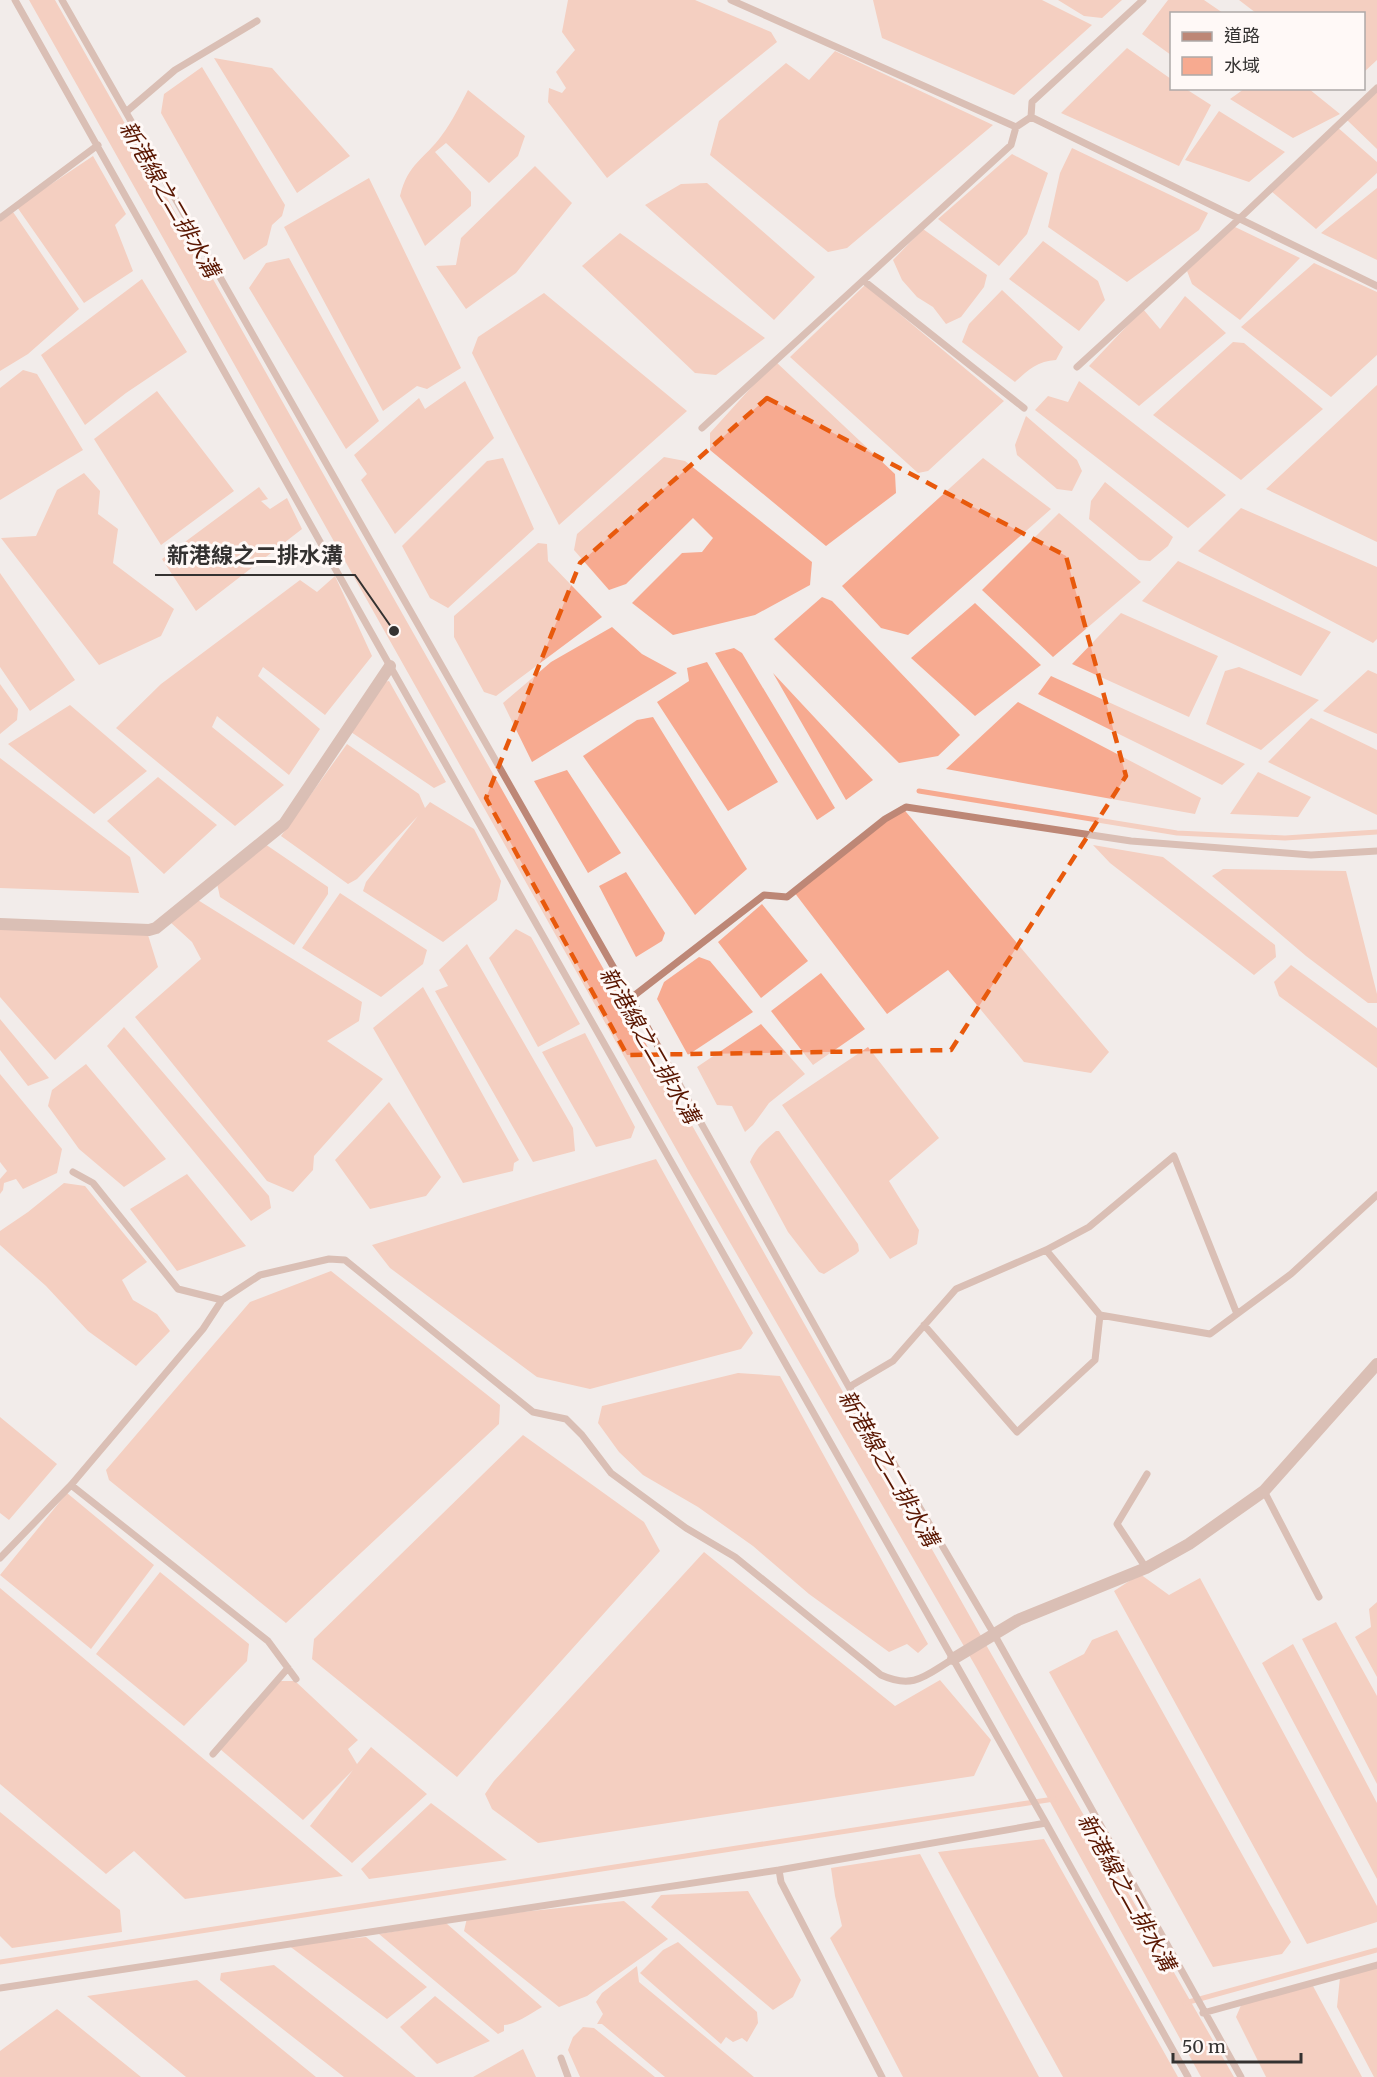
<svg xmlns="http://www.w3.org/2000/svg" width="1377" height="2077" viewBox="0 0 1377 2077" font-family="Merriweather,'Noto Sans TC',serif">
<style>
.water{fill:#f7aa90}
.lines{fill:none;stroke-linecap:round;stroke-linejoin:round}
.stream{stroke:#f7aa90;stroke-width:5}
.lane{stroke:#bd8776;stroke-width:7}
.street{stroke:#bd8776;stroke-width:12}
.marked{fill:none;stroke:#e8590c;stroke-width:4.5;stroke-dasharray:12 8;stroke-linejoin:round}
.labels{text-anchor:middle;stroke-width:6;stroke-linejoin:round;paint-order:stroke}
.water-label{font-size:22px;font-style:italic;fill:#591600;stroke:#fff9f7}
.leader{fill:none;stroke:#343231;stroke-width:2}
.callout-dot{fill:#343231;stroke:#fff9f7;stroke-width:2}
.callout-label{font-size:22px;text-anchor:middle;font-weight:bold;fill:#343231;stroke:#fff9f7;stroke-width:6;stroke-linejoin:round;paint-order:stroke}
</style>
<rect width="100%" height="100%" fill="#f2ecea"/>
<!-- water -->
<path class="water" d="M29 0H55L989 1650 1234 2077H1201L976 1667 688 1170Z
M568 0H695L771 32 777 42 607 178 548 102 549 88 562 93 566 88 556 72 575 50 562 32Z
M873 0H1042L1092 25 1014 95 882 38Z
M1058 0H1122L1102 18 1084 16Z
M1168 0H1204L1223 13 1172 14 1171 55 1142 34Z
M1239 0H1377V60L1364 72V14L1256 13Z
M1127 48 1171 79 1172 88 1186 89 1211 105 1179 166 1061 113Z
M835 51 993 125 847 248 828 252 710 155 719 121 786 63 809 80Z
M214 58 272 68 350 156 297 193Z
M202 67 285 205 282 216 272 225 267 245 244 260 161 113 164 94Z
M1244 89H1309L1340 114 1293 138 1230 99Z
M468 90 525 136 518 156 489 183 446 143 435 152 471 192V206L425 246 400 196C408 163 424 160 442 135 452 122 460 105 468 90Z
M1377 92V149L1347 120Z
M1219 111 1285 152 1249 182 1185 160Z
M1336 126 1377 162V173L1316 229 1271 191Z
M1072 148 1208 213 1199 230 1127 282 1048 227 1060 173Z
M1012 154 1048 173 1027 234 999 266 938 219Z
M93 156 126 214 115 225 133 271 84 303 17 207Z
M535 166 572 203 516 273 466 309 436 266 456 265 461 238Z
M369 178 461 368 427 389 417 386 383 411 284 227Z
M707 183 815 277 774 320 645 205 681 184Z
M1377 188V260L1321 233Z
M11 209 79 309 28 354 0 371V218Z
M1233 226 1300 258 1240 320 1192 284 1187 271Z
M923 229 987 275 984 287 961 317 946 324 933 307 917 297 902 280 893 260Z
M620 233 765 338 716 375 695 373 582 266Z
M1043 241 1098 281 1105 300 1079 331 1009 279Z
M289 258 379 421 346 449 249 288 266 263Z
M1314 263 1377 292V355L1331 397 1241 327Z
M142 279 187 352 126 393 85 425 41 355Z
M865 285 1004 401 928 471 918 473 790 357Z
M1002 290 1063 347 1056 360C1038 361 1028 370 1015 382L962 342 969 324Z
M544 293 687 411 559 525 472 353 478 337Z
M1185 296 1226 333 1139 406 1089 366 1143 309 1160 329Z
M1233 342 1244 343 1323 409 1241 480 1153 415Z
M775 361 895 474 896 493 826 546 710 450V433Z
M23 370 37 374 83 450 0 500V388Z
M465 381 494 438 395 534 361 480 367 474 354 455 419 398 425 409Z
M1079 381 1226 495 1188 528 1035 410 1048 396 1068 402Z
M1377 385V542L1266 489Z
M157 391 234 491 161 545 94 439Z
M1026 416 1077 460 1082 471 1072 491 1057 489 1017 455 1015 445Z
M664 457 685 461 812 562 810 585 755 615 673 635 632 603 682 553 702 552 713 538 693 518 626 584 609 590 574 550 577 534Z
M503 458 534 529 448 608 430 598 402 546 487 461Z
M983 458 1051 509 908 635 881 628 842 586Z
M84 473 100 491 98 514 118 529 113 563 174 609 161 636 99 665 1 538 36 536 57 490Z
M1105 482 1173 537 1168 546 1150 561 1139 560 1089 519 1091 501Z
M259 487 268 499 261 501 270 509 287 498 302 529 196 611 162 559Z
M1241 508 1377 567V639L1373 643 1198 551Z
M1059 513 1141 582 1053 657 982 590Z
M538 543 547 544 548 561 602 617 496 696 484 692 454 637V616Z
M1178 561 1331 632 1301 676 1142 601Z
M0 573 75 680 30 711 0 667Z
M335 576 372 656 325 715 263 667 258 676 320 729 289 775 217 716 212 727 284 785 235 826 116 728 161 684 300 580 317 592Z
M822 597 832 601 960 735 938 756 899 763 774 639Z
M975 603 1041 665 975 716 911 658Z
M1121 613 1218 656 1189 717 1072 664Z
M612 627 642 654 677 673 532 762 503 703 551 662Z
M734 648 742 653 835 808 817 820 715 653Z
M707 662 778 782 728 811 657 702 689 681 687 668Z
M1239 667 1319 700 1261 750 1206 724 1225 671Z
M1368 670 1377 674V734L1323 711Z
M773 673 873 780 846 800Z
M1051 676 1245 764 1222 785 1038 694Z
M389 681 446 782 434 788 348 730 379 683Z
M0 684 18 709 17 720 0 734Z
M1018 702 1201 798 1195 814 946 769Z
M70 705 147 771 94 814 8 744Z
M653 717 747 869 695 915 583 756 637 720Z
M1311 718 1377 750V815L1268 762Z
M347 744 419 794 425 808 430 802 474 829 501 881 497 900 443 942 363 891 366 882 418 816 357 879 348 884 281 836Z
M0 758 130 857 139 893 0 888Z
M567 770 621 853 588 873 534 781Z
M1258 772 1311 797 1298 817 1230 814Z
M158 777 217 825 164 874 107 821Z
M901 806 1109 1052 1091 1073 1024 1062 948 970 887 1014 794 892Z
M265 844 328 887V894L294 945 220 897 216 879Z
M1093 845 1163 857 1275 945 1276 957 1254 975 1110 863Z
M1223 869 1346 871 1377 994V1003H1368L1306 956 1212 876Z
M626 872 665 933 662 941 636 957 599 886Z
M340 893 427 950 423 964 381 997 302 948Z
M193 897 362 1002 359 1021 327 1041 383 1079 314 1156 313 1170 293 1192 267 1181 135 1017 201 959 192 942 169 921Z
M762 904 808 961 761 998 718 942Z
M0 926 148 935 158 967 55 1060 0 997Z
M516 929 531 937 580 1024 538 1047 489 958Z
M467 944 573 1128 575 1151 533 1162 435 991 448 986 439 970Z
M699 957 710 961 753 1012 688 1055 657 999 664 982Z
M1291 965 1377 1028V1068L1279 996 1274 982Z
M821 973 865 1029 813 1065 771 1011Z
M423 987 519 1160 514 1163 513 1171 463 1183 373 1028Z
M0 1019 49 1078 28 1086 0 1050Z
M761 1024 805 1074 769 1103 753 1125 745 1132 732 1106 717 1105 697 1067Z
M124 1027 269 1196 271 1208 251 1221 107 1046Z
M585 1033 635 1127 631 1138 596 1147 542 1052Z
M868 1047 939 1138 889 1181 919 1230 917 1244 890 1259 782 1105Z
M86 1064 166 1159 124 1187 79 1149 48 1106 52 1090Z
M0 1074 62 1149 57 1173 23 1189 16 1179 4 1183 3 1190 0 1194V1179L7 1171 0 1162Z
M389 1102 441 1177 426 1196 370 1209 335 1160Z
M776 1131H779L858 1244 859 1251 856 1254 824 1274 819 1272 788 1232 750 1162C757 1146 764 1142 776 1131Z
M656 1159 753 1333 741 1349 590 1389 537 1377 390 1268 372 1245Z
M187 1174 246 1246 177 1271 130 1209Z
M64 1183 85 1186 147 1262 122 1280 133 1300 157 1314 170 1331 136 1366 88 1331 46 1286 0 1245V1231L28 1212Z
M331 1271 500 1405 499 1424 286 1623 109 1480 106 1470 250 1302Z
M738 1373 780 1376 928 1644 918 1653 907 1644 889 1652 809 1594 753 1546 698 1507 643 1475 619 1452 598 1423 602 1406Z
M0 1417 57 1464 9 1520 0 1513Z
M523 1435 644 1522 660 1551 457 1777 312 1659 314 1639Z
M67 1493 154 1565 91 1649 0 1575Z
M704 1552 895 1706 940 1680 991 1740 974 1776 538 1843 492 1809 485 1794 494 1781Z
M160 1572 249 1644 247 1661 184 1726 96 1654Z
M1140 1574 1169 1595 1200 1578 1377 1906V1922L1307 1944 1114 1591Z
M0 1588 343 1876 185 1899 134 1851 106 1874 0 1784Z
M1377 1602V1677L1355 1637 1371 1627 1369 1609Z
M1336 1622 1377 1696V1784L1302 1639Z
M1117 1630 1291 1942 1282 1954 1213 1967 1049 1672 1084 1654 1092 1640Z
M1293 1644 1377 1803V1879L1262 1663Z
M279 1681H295L358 1740 348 1749 357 1764 371 1747 427 1794 352 1863 310 1826 353 1770 303 1820 220 1749Z
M431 1803 507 1860 369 1879 361 1869Z
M0 1812 120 1910 122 1932 12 1948 0 1936Z
M1044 1839 1178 2077H1063L938 1852Z
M920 1854 1039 2077H903L830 1938 842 1926 835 1896 831 1868Z
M748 1891 801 1980 793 1997 773 2010 651 1907 661 1895Z
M624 1901 668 1939 587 1996 559 2007 464 1931 467 1918Z
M446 1923 542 2007C531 2013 517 2024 504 2025V2031L498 2034 379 1934Z
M366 1937 427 1987 387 2019 288 1945Z
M678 1942 757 2012 758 2023 747 2042 742 2038 733 2042 726 2037 721 2044 640 1973 663 1950Z
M274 1965 416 2077H344L220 1980 221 1973Z
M637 1966 639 1982 754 2077H665L602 2024H597L603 2014 596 2002 602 1993Z
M1377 1968V2077H1374L1337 2007 1340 1977Z
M197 1980 316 2077H186L87 1996Z
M1313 1986 1362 2077H1266L1236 2017 1242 2003Z
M435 1996 490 2041 437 2064 400 2027Z
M57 2009 141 2077H0V2051Z
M583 2027 594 2028 655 2077H580L568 2050 573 2037Z
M523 2049 536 2077H473Z"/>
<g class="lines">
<!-- stream -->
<path class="stream" d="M919 791 1177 833 1285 838 1377 832
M0 1962 1054 1799
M1185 2003 1377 1950"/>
<!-- lane -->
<path class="lane" d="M15 0 390 666 1046 1823 1188 2077
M62 0 631 998 849 1387 994 1634 1241 2077
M731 0 1016 127 1031 117 1377 286
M126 112 175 70 257 21
M1031 117 1032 102 1143 0
M0 218 98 145
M864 281 1024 408
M1077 367 1239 219 1377 88
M702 428 1011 145 1016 127
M631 998 764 895 787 897 885 819 906 807 1131 841 1311 855 1377 851
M73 1172 93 1183 178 1289 222 1300
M1100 1315 1210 1334 1291 1274 1377 1195
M924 1325 1017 1432 1095 1360 1100 1315 1046 1250
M849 1387 893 1361 956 1289 1046 1250 1089 1227 1174 1156 1237 1314
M71 1485 268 1641 296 1679
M1264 1491 1319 1597
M0 1558 71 1485 203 1329 222 1300 260 1275 329 1259 345 1260 533 1412 566 1419 582 1435 611 1473 686 1528 735 1557 881 1675C914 1690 926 1675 953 1659
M1146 1568 1117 1524 1147 1474
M213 1754 288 1668
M0 1988 779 1870
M1203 2013 1377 1965
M561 2058 568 2077
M882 2077 781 1882 779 1870 1046 1823"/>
<!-- street -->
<path class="street" d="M0 924 149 930 156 928 284 824 390 666
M953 1659 1018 1620 1146 1568 1189 1544 1264 1491 1377 1364"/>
</g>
<!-- marked area -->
<path d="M0 0H1377V2077H0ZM767 398 1066 556 1126 776 951 1050 627 1055 486 798 580 563Z" fill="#f2ecea" fill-opacity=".55" fill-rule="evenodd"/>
<path class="marked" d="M767 398 1066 556 1126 776 951 1050 627 1055 486 798 580 563Z"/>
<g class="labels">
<!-- water labels -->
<g class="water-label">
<text transform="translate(170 199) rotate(60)" y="8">新港線之二排水溝</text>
<text transform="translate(650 1045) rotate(60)" y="8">新港線之二排水溝</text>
<text transform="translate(889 1468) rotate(60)" y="8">新港線之二排水溝</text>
<text transform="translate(1127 1892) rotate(61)" y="8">新港線之二排水溝</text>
</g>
</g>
<!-- callouts -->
<path class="leader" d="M394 631L355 575H155"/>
<circle class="callout-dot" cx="394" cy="631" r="6"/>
<g class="callout-label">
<text x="255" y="563">新港線之二排水溝</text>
</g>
<!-- legend -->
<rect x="1170" y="12" width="195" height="78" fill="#fff9f7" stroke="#aea9a8" stroke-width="1.5"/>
<rect x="1182" y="32" width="30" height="9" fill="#bd8776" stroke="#aea9a8" stroke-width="1.5"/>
<text x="1224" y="42" font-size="18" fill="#343231">道路</text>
<rect x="1182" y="57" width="30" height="18" fill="#f7aa90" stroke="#aea9a8" stroke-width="1.5"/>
<text x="1224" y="72" font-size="18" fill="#343231">水域</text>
<!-- scale -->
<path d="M1173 2053v9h128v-9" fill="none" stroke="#343231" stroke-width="3"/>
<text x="1182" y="2053" font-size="18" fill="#343231" stroke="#fff9f7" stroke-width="4.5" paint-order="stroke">50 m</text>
</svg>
